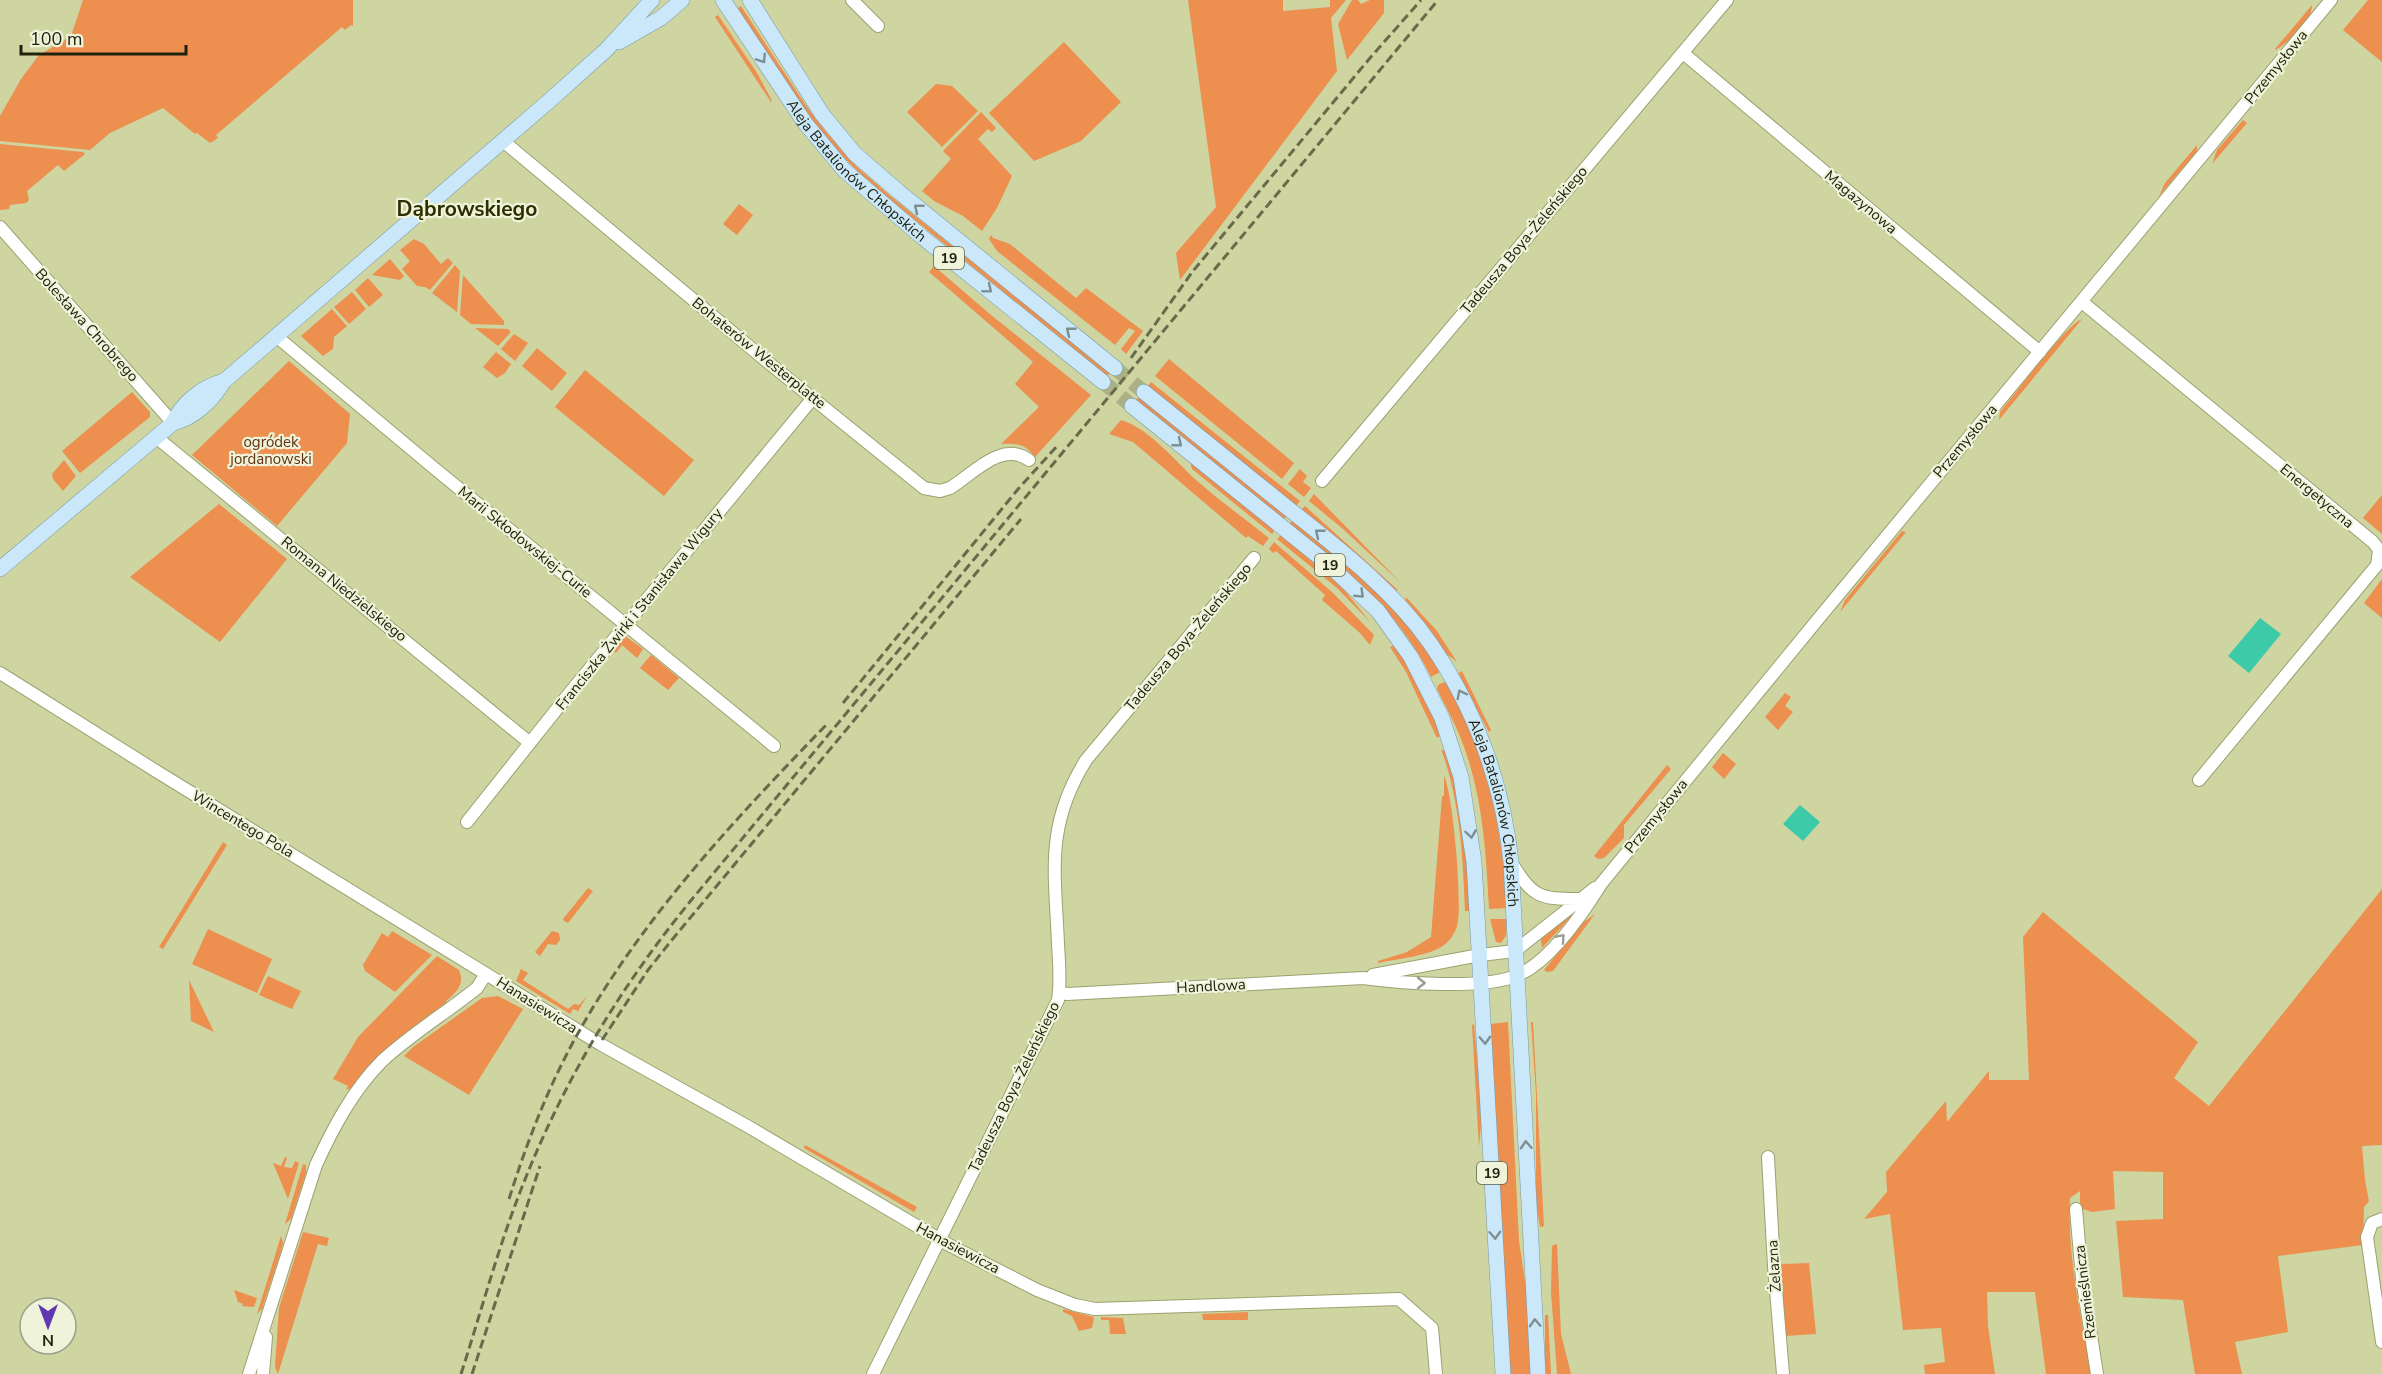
<svg xmlns="http://www.w3.org/2000/svg" width="2382" height="1374" viewBox="0 0 2382 1374" font-family="'Nunito Sans',sans-serif">
<style>
.green{fill:#ec8f4f}
.water{fill:#3ccaa9}
.lines{fill:none;stroke-linecap:round;stroke-linejoin:round}
.major-tunnel{stroke:#abb184;stroke-width:15;stroke-dasharray:15 8;stroke-linecap:butt}
.minor-casing{stroke:#9ca170;stroke-width:14}
.major-casing{stroke:#7899a5;stroke-width:16}
.minor{stroke:#fff;stroke-width:12}
.major{stroke:#cae8fa;stroke-width:15}
.rail{stroke:#676b4a;stroke-width:3;stroke-dasharray:9 4.5;stroke-linecap:butt}
.oneway{stroke:#7e8f90}
.oneway2{stroke:#9b9c93}
.labels{text-anchor:middle;stroke-width:4.5;stroke-linejoin:round;paint-order:stroke}
.shield{fill:#eff3d9;stroke:#5e614b;stroke-width:1.5}
.shield-label{font-size:14px;font-weight:bold;fill:#20220e}
.street-label{font-size:15px;fill:#20220e;stroke:#eff3d9}
.park-label{font-size:15px;fill:#5e3213;stroke:#eff3d9}
.district-label{font-size:21px;font-weight:bold;fill:#2c2f00;stroke:#eff3d9}
</style>
<rect width="100%" height="100%" fill="#ced5a1"/>
<!-- green -->
<path class="green" d="M83 0H353V26L351 25 345 30 342 27 216 135 218 138 210 143 197 133 195 134 163 108 110 133 90 150 0 141V116L21 79 39 55 71 36Z
M1188 0H1283V11L1330 7V0H1346L1331 18 1337 71 1180 280 1176 253 1216 207Z
M1352 0H1358L1361 4 1370 0H1384V13L1347 60 1338 24Z
M2368 0H2382V62L2343 30Z
M2312 5C2312 23 2289 41 2276 50L2275 49Z
M741 6 805 104 826 132 856 166 894 199 1110 373 1107 376 872 185 834 148 818 130 737 9Z
M718 15 757 73 772 101 771 102 715 17Z
M1064 42 1121 102 1081 141 1034 161 989 113Z
M936 84 952 86 978 111 942 147 907 112Z
M981 112 996 128 992 132 988 129 978 139 1012 176 997 208 982 231 963 216 934 201 922 191 951 159 943 151Z
M2243 120 2247 123 2212 164 2217 150Z
M0 144 83 152 85 154 64 171 58 165 27 191 29 200 26 203 10 205 9 209 0 210Z
M2197 145V151L2159 196 2165 183Z
M739 204 753 215 737 235 723 224Z
M991 235 993 238 1010 244 1076 298 1086 288 1143 331 1126 354 1121 349 1135 331 1129 328 1115 345 997 251 989 239Z
M414 239 424 244 441 264 448 258 453 263 430 290 425 287 417 286 402 269 410 261 400 250Z
M390 259 404 276 400 280 372 275Z
M455 265 460 271 457 312 432 293Z
M934 266 991 315 1091 395 1035 457C1026 444 1017 443 1001 444L1039 407 1015 384 1033 362 929 272Z
M463 275 504 321V325L471 324 460 315Z
M368 278 383 295 369 307 355 290Z
M352 292 366 309 349 324 334 307Z
M332 309 347 326 334 337 333 349 323 356 301 336Z
M2082 319 1999 420 2000 412C2015 394 2066 325 2082 319Z
M475 328 508 329 511 332 498 346Z
M514 334 528 343 515 361 501 349Z
M537 348 567 373 552 391 522 366Z
M496 352 511 364 505 373 497 378 483 367Z
M1169 359 1294 463 1282 479 1155 376Z
M289 361 350 414 347 443 277 526 192 455Z
M585 370 694 460 664 496 555 407Z
M1151 382 1300 501 1296 506 1148 386Z
M132 392 150 412V417L80 473 62 451Z
M1139 396 1287 516 1284 519 1136 400Z
M1121 420C1150 429 1174 460 1196 480 1220 501 1245 519 1269 538L1263 546 1248 536 1246 538 1133 442 1109 434Z
M64 460 76 476 63 491 53 479 52 474Z
M1190 461 1275 530 1272 534 1192 469Z
M1300 469 1307 476 1303 482 1311 488 1304 497 1288 484Z
M1314 494 1401 583 1343 529 1309 501Z
M2382 495V534L2363 518Z
M219 504 287 559 220 642 130 577Z
M1305 506 1398 590 1395 591 1301 510Z
M1292 521C1336 557 1419 620 1440 672L1431 677C1400 612 1344 568 1289 524Z
M1902 531 1906 532 1840 612 1845 600Z
M1281 535 1342 587 1370 622 1337 588 1277 539Z
M1274 542 1333 593 1374 635 1370 645 1359 632 1322 600 1325 595 1276 551 1273 553 1269 549Z
M2382 579V618L2364 603Z
M1406 597 1437 631 1457 662 1445 653 1405 602Z
M625 636 643 649 637 658 622 645 616 653 612 650Z
M1393 646C1408 655 1434 717 1441 735L1437 738 1406 672 1390 647Z
M651 655 679 678 668 690 640 668Z
M1462 671 1491 730 1489 732 1457 674Z
M1445 682C1456 692 1463 713 1468 727 1494 790 1503 841 1507 908L1489 909C1486 853 1483 797 1463 744 1456 725 1446 707 1437 689L1438 685Z
M1785 693 1791 697 1785 706 1793 712 1778 730 1765 717Z
M1441 749 1447 753 1464 824 1471 911H1465C1463 857 1460 800 1441 749Z
M1723 753 1736 764 1724 779 1712 767Z
M1667 765 1671 769 1624 825V838L1604 858 1598 859 1594 856Z
M1444 776C1453 793 1463 906 1457 926 1455 933 1450 941 1444 945 1430 956 1396 959 1378 963V961L1407 952 1431 937 1442 796H1444Z
M223 842 227 845 163 949 159 947Z
M588 888 593 891 568 923 564 921 563 919Z
M2382 889V1145L2362 1146 2365 1180 2369 1201 2364 1207 2363 1245 2278 1256 2288 1332 2235 1342 2242 1374H2195L2183 1300 2123 1297 2116 1221 2163 1219V1172L2113 1171 2115 1209 2092 1212 2080 1208V1191L2070 1198C2067 1254 2081 1319 2092 1374H2046L2035 1292H1987L1988 1326 1995 1374H1925L1924 1365 1945 1362 1941 1328 1903 1330 1890 1214 1864 1219 1887 1192 1886 1172 1946 1101 1947 1122 1989 1071V1080H2029L2023 937 2043 912 2198 1042 2174 1078 2209 1106Z
M1581 902 1583 904 1542 948 1541 939Z
M1595 914 1553 971 1547 972 1544 970 1581 924Z
M1490 919H1507L1506 936 1501 943 1496 942Z
M208 929 272 959 257 993 192 964Z
M392 931 432 955 395 992 365 971 363 965 382 933 388 937Z
M552 931 559 933 560 940 556 945 548 944 540 956 535 952Z
M437 956 459 970C465 984 457 992 446 1001L447 1004 363 1074 351 1088 346 1090 348 1086 333 1079 358 1037Z
M521 969 528 973 523 980 568 1009 574 1004 579 1005 587 996 578 1011 573 1009 570 1014 516 981Z
M268 976 301 991 292 1009 259 995Z
M189 980 214 1032 191 1021Z
M498 996 523 1009 469 1095 404 1056 413 1047 482 998Z
M1508 1022 1519 1241 1528 1301 1532 1374H1511L1508 1356 1491 1024Z
M1531 1022H1533L1544 1226 1540 1227 1536 1203V1094Z
M1474 1024 1482 1114 1479 1147 1472 1025Z
M805 1145 917 1207 914 1212 804 1148Z
M285 1157 287 1158 284 1167 292 1168 295 1161 299 1163 288 1199 273 1163 281 1166Z
M303 1164 306 1165V1173L291 1219 285 1224Z
M303 1232 329 1238 327 1246 318 1244 278 1374 275 1367 279 1308Z
M281 1236 283 1243 281 1251 262 1309 257 1314Z
M1557 1244 1561 1334 1571 1374H1557L1551 1292 1552 1246Z
M1809 1263 1816 1334 1785 1336 1781 1264Z
M234 1290 257 1298 254 1307 242 1306 243 1304 238 1302Z
M1063 1309 1094 1317 1092 1328 1079 1331 1072 1316 1063 1312Z
M1248 1312V1320H1203L1202 1314Z
M1545 1315H1548L1551 1374H1545Z
M1101 1317 1123 1318 1126 1334H1110L1109 1320H1101Z"/>
<!-- water -->
<path class="water" d="M2260 618 2281 634 2249 673 2228 656Z
M1800 805 1820 822 1803 841 1783 824Z"/>
<g class="lines">
<!-- major-tunnel -->
<path class="major-tunnel" d="M1115 368 1144 392
M1103 382 1132 406"/>
<defs>
<path id="minor" d="M852 0 878 26
M1683 53 2040 352
M503 141 775 368 924 488 940 491 950 488C973 474 1002 440 1029 460
M0 227 173 423
M2082 302 2373 542 2379 550 2377 565 2199 780
M276 336 434 468 774 746
M156 437 530 743
M1322 481 1727 0
M0 673 156 771 600 1044 749 1127 949 1245 1037 1290 1075 1305 1095 1309 1399 1299 1432 1328 1436 1374
M467 822 572 690 813 398
M1511 862C1533 897 1538 899 1579 899
M1373 975 1480 955 1515 951 1595 888
M1060 993 1067 994 1363 978C1400 983 1485 990 1518 975 1551 961 1583 913 1601 884L1819 618 2331 0
M1768 1157 1774 1266 1783 1374
M2076 1209 2082 1278 2097 1374
M2382 1219 2372 1223 2367 1237 2382 1342
M249 1374 316 1165C333 1128 353 1090 382 1061 411 1034 446 1013 477 988L486 974
M263 1374 266 1337
M873 1374 1058 1000C1061 982 1059 962 1058 944 1055 871 1045 826 1086 760L1254 558"/>
<g id="major">
<path id="s1" d="M723 0 805 123 844 170 921 236 1103 382"/>
<path d="M750 0 822 114 855 154 899 192 1115 368"/>
<path d="M619 42 661 18 682 0"/>
<path id="s2" d="M1144 392C1193 431 1241 470 1289 509 1339 549 1393 590 1430 643 1475 708 1503 784 1511 862L1538 1374"/>
<path d="M1132 406 1328 564 1378 611 1411 657 1442 718 1461 777 1474 862 1503 1374"/>
<path d="M173 423C181 404 201 388 221 382"/>
<path d="M0 569 173 423C194 418 213 400 223 382L549 101 606 50 652 0"/>
</g>
</defs>
<!-- minor casing -->
<use href="#minor" class="minor-casing"/>
<!-- major casing -->
<use href="#major" class="major-casing"/>
<!-- minor -->
<use href="#minor" class="minor"/>
<!-- major -->
<use href="#major" class="major"/>
<!-- rail -->
<path class="rail" d="M1131 358 1193 271 1370 58 1421 0
M843 703 1019 488 1058 445
M602 1040 648 970 671 941 1021 519
M509 1199C527 1142 548 1087 577 1035 642 918 735 819 828 723
M461 1374C481 1312 498 1248 522 1187 564 1080 620 987 693 898L1438 0
M472 1374 540 1166"/>
</g>
<!-- one-way arrows -->
<defs><path id="oneway-chevron" d="M-2-3.5L2.5 0L-2 3.5" fill="none" stroke-width="1.6" stroke-linecap="round" stroke-linejoin="round" transform="scale(1.5)"/></defs>
<g class="oneway">
<use href="#oneway-chevron" transform="translate(762 59) rotate(57)"/>
<use href="#oneway-chevron" transform="translate(918 208) rotate(-141)"/>
<use href="#oneway-chevron" transform="translate(988 289) rotate(39)"/>
<use href="#oneway-chevron" transform="translate(1070 331) rotate(-141)"/>
<use href="#oneway-chevron" transform="translate(1178 443) rotate(39)"/>
<use href="#oneway-chevron" transform="translate(1319 533) rotate(-141)"/>
<use href="#oneway-chevron" transform="translate(1360 594) rotate(44)"/>
<use href="#oneway-chevron" transform="translate(1461 694) rotate(-117)"/>
<use href="#oneway-chevron" transform="translate(1471 834) rotate(82)"/>
<use href="#oneway-chevron" transform="translate(1485 1040) rotate(87)"/>
<use href="#oneway-chevron" transform="translate(1526 1145) rotate(-93)"/>
<use href="#oneway-chevron" transform="translate(1495 1235) rotate(87)"/>
<use href="#oneway-chevron" transform="translate(1535 1323) rotate(-93)"/>
</g>
<g class="oneway2">
<use href="#oneway-chevron" transform="translate(1561 938) rotate(-49)"/>
<use href="#oneway-chevron" transform="translate(1421 983)"/>
</g>
<g class="labels">
<!-- shield labels -->
<g class="shield">
<rect x="934" y="247" width="30" height="22" rx="4.5"/>
<rect x="1315" y="554" width="30" height="22" rx="4.5"/>
<rect x="1477" y="1162" width="30" height="22" rx="4.5"/>
</g>
<g class="shield-label">
<text x="949" y="263">19</text>
<text x="1330" y="570">19</text>
<text x="1492" y="1178">19</text>
</g>
<!-- street labels -->
<g class="street-label">
<text transform="translate(2276 67) rotate(-51)" y="5">Przemysłowa</text>
<text dy="5" stroke="none"><textPath href="#s1" startOffset="218">Aleja Batalionów Chłopskich</textPath></text>
<text transform="translate(1861 202) rotate(40)" y="5">Magazynowa</text>
<text transform="translate(1524 240) rotate(-50)" y="5">Tadeusza Boya-Żeleńskiego</text>
<text transform="translate(87 325) rotate(48)" y="5">Bolesława Chrobrego</text>
<text transform="translate(759 353) rotate(39)" y="5">Bohaterów Westerplatte</text>
<text transform="translate(1965 441) rotate(-50)" y="5">Przemysłowa</text>
<text transform="translate(2317 496) rotate(40)" y="5">Energetyczna</text>
<text transform="translate(525 542) rotate(39)" y="5">Marii Skłodowskiej-Curie</text>
<text transform="translate(344 589) rotate(39)" y="5">Romana Niedzielskiego</text>
<text transform="translate(639 609) rotate(-51)" y="5">Franciszka Żwirki i Stanisława Wigury</text>
<text transform="translate(1188 637) rotate(-50)" y="5">Tadeusza Boya-Żeleńskiego</text>
<text dy="5" stroke="none"><textPath href="#s2" startOffset="566">Aleja Batalionów Chłopskich</textPath></text>
<text transform="translate(1656 816) rotate(-51)" y="5">Przemysłowa</text>
<text transform="translate(243 824) rotate(31)" y="5">Wincentego Pola</text>
<text transform="translate(1211 986) rotate(-3)" y="5">Handlowa</text>
<text transform="translate(537 1005) rotate(32)" y="5">Hanasiewicza</text>
<text transform="translate(1014 1087) rotate(-64)" y="5">Tadeusza Boya-Żeleńskiego</text>
<text transform="translate(958 1248) rotate(28)" y="5">Hanasiewicza</text>
<text transform="translate(1774 1266) rotate(-94)" y="5">Żelazna</text>
<text transform="translate(2085 1292) rotate(-97)" y="5">Rzemieślnicza</text>
</g>
<!-- park labels -->
<g class="park-label">
<text x="271" y="447">ogródek<tspan x="271" dy="17">jordanowski</tspan></text>
</g>
<!-- district labels -->
<g class="district-label">
<text x="467" y="216">Dąbrowskiego</text>
</g>
</g>
<!-- north arrow -->
<g transform="translate(48 1326) rotate(180)"><circle r="28" fill="#eff3d9" stroke="#9c9f88" stroke-width="1.5"/>
<path d="M0-4.5L10 22L0 15L-10 22Z" fill="#6038b0"/>
<text y="-9" font-size="16" font-weight="bold" text-anchor="middle" fill="#20220e">N</text>
</g>
<!-- scale -->
<path d="M21 45v9h165v-9" fill="none" stroke="#20220e" stroke-width="3"/>
<text x="30" y="45" font-size="18" fill="#20220e" stroke="#eff3d9" stroke-width="4.5" paint-order="stroke">100 m</text>
</svg>
